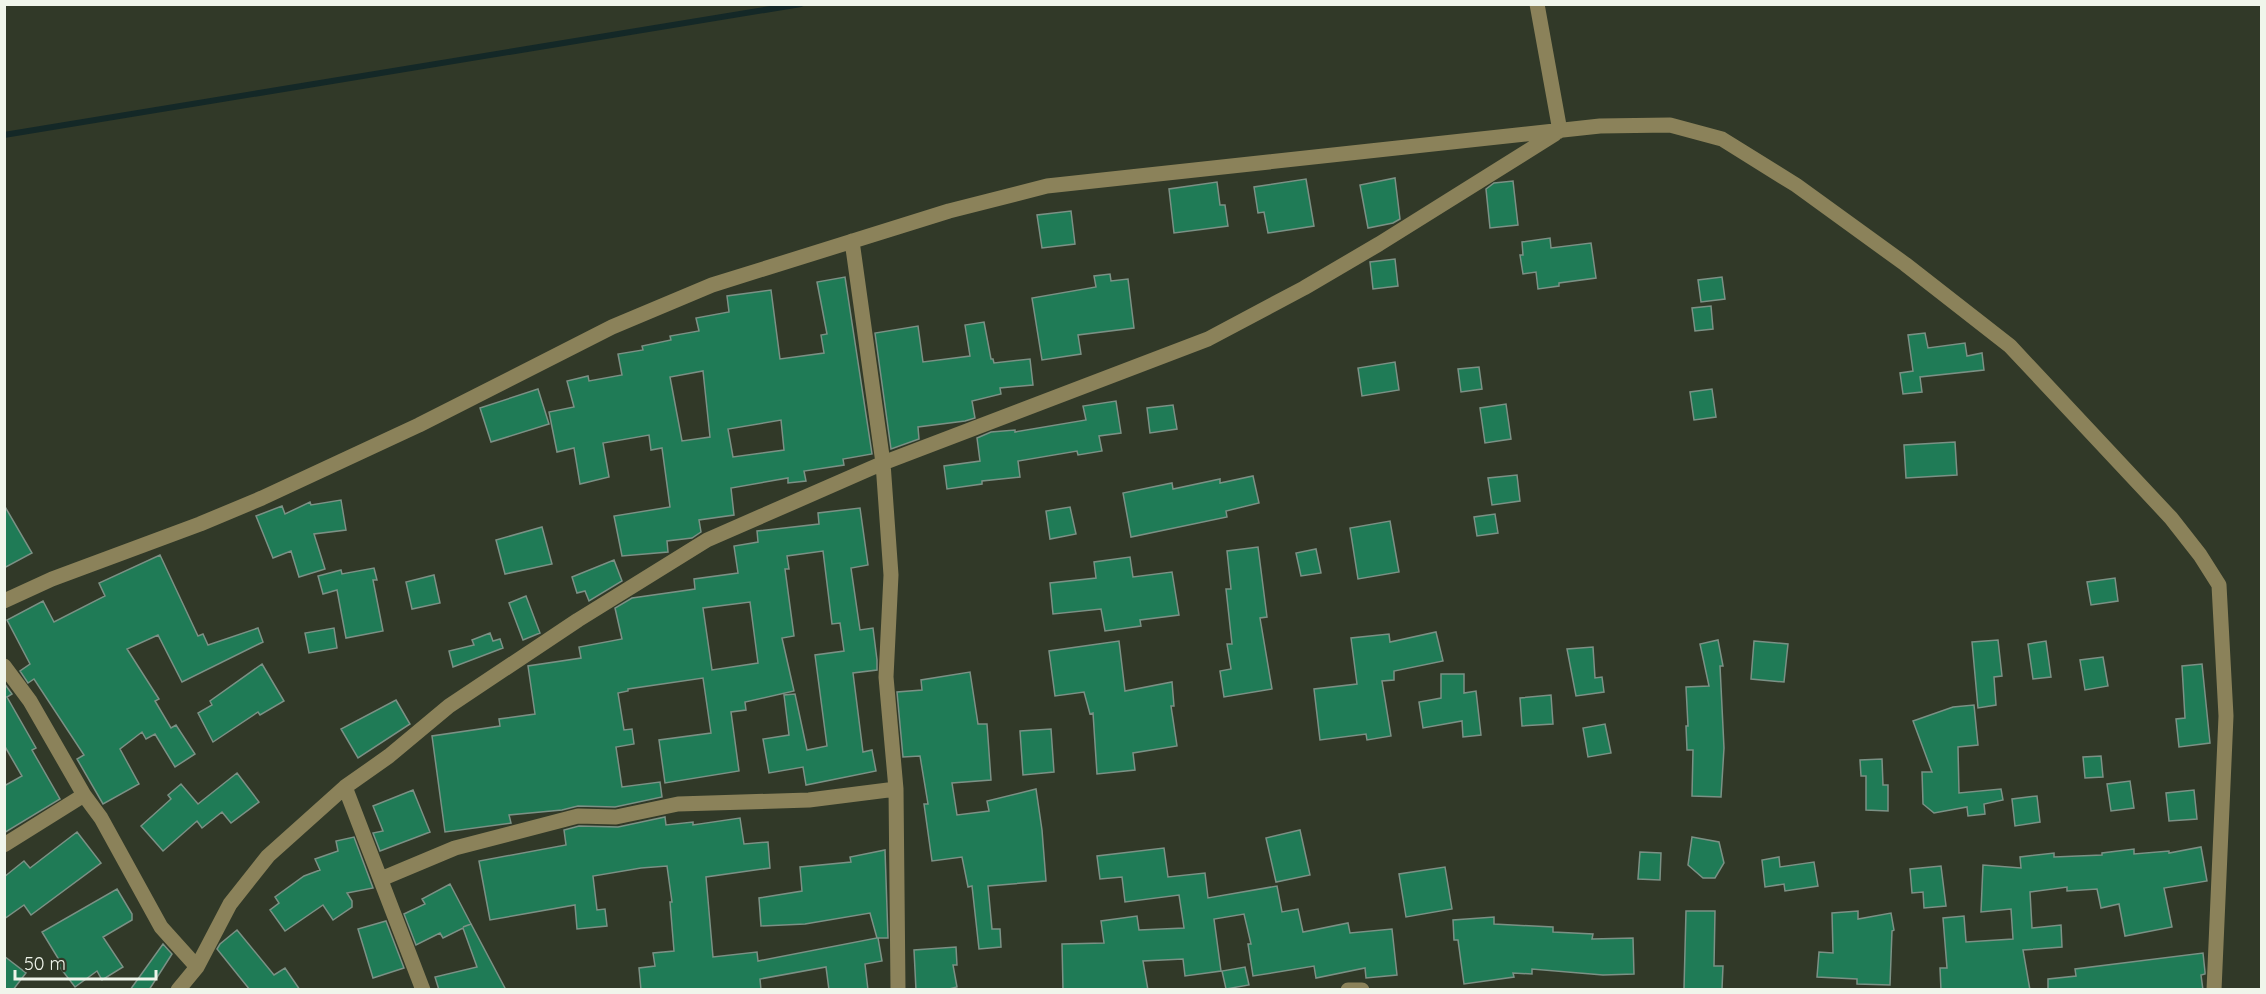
<svg xmlns="http://www.w3.org/2000/svg" width="2266" height="994" viewBox="0 0 2266 994" font-family="Quicksand,sans-serif">
<style>
.lines{fill:none;stroke-linecap:round;stroke-linejoin:round}
.stream{stroke:#142827;stroke-width:6}
.building{fill:#1f7b56;stroke:#7b9185;stroke-width:1.5;fill-rule:evenodd}
.minor{stroke:#8b825a;stroke-width:15}
</style>
<rect width="100%" height="100%" fill="#313928"/>
<g class="lines">
<!-- stream -->
<path class="stream" d="M4 135 801 4"/>
</g>
<!-- building -->
<path class="building" d="M1395 178 1400 219 1393 223 1368 228 1360 185Z
M1306 179 1314 226 1268 233 1264 212 1258 213 1254 187Z
M1513 181 1518 225 1490 228 1486 189 1494 183Z
M1217 182 1220 205H1225L1228 226 1174 233 1169 189Z
M1071 211 1075 244 1042 248 1037 215Z
M1550 238 1551 248 1591 243 1596 278 1559 283V286L1538 289 1536 272 1523 274 1520 255H1523L1522 242Z
M1395 259 1398 286 1373 289 1370 262Z
M1110 274 1111 281 1128 279 1134 328 1078 335 1081 354 1042 360 1032 298 1096 287 1094 276Z
M845 277 872 454 843 459 844 465 804 471 806 481 788 483V478L731 488 734 515 699 520 701 532 692 538 667 541 668 552 622 556 614 516 670 507 662 448 651 450 649 435 603 443 609 477 580 484 574 448 557 452 549 412 574 407 567 381 588 376 589 381 622 375 618 354 643 350 642 346 671 340 670 336 699 331 696 318 729 312 727 296 771 290 780 359 824 353 821 335 827 334 817 282ZM703 371 710 437 682 441 670 377ZM781 420 784 450 733 457 728 429Z
M1722 277 1725 299 1701 302 1698 280Z
M1711 306 1713 329 1695 331 1692 308Z
M984 322 991 359H993L994 363 1030 359 1033 385 1000 388 1001 394 972 401 975 418 965 421 918 427 919 439 891 449 875 333 918 326 923 362 970 356 965 325Z
M1925 333 1928 348 1965 343 1967 356 1982 353 1984 370 1920 377 1922 392 1903 394 1900 373 1913 371 1908 335Z
M1395 362 1399 390 1362 396 1358 368Z
M1479 367 1482 389 1461 392 1458 369Z
M538 389 549 424 491 442 480 408Z
M1712 389 1716 417 1694 420 1690 392Z
M1116 401 1121 433 1099 436 1102 451 1078 455 1077 451 1018 461 1020 477 982 481V484L947 489 944 466 980 461 977 438 991 432 1015 430V432L1086 420 1083 406Z
M1506 404 1511 439 1485 443 1480 408Z
M1173 405 1177 429 1150 433 1147 408Z
M1955 442 1957 475 1906 478 1904 445Z
M1517 475 1520 501 1492 505 1488 478Z
M1253 476 1259 503 1226 511 1227 517 1131 537 1123 493 1172 483 1173 489 1220 479V483Z
M341 500 346 530 314 534 325 569 299 577 291 551 273 558 256 516 282 506 285 514 310 502 311 505Z
M4 505 32 553 4 568Z
M1070 507 1076 534 1050 539 1046 511Z
M860 508 868 565 851 568 860 630 873 628 877 660V670L853 673 863 752 872 750 876 771 806 785 803 767 769 773 763 739 789 735 784 695 795 694 807 750 827 746 815 655 844 651 840 623 832 624 823 551 787 556 789 569H785L794 636 782 638 794 691 745 702 746 710 731 712 739 771 665 783 659 740 711 733 703 678 628 689V691L618 693 624 730 632 729 634 744 616 747 622 787 660 782 662 797 615 807 578 806 562 810 509 815 511 823 445 832 432 736 500 726 499 719 535 714 528 666 581 658 579 647 622 639 615 608 632 598 695 589 694 579 738 573 734 546 758 542 757 531 819 524 818 513ZM750 602 758 663 712 670 703 608Z
M1495 514 1498 533 1477 536 1474 517Z
M1390 521 1399 572 1358 579 1350 528Z
M542 527 552 564 505 574 496 540Z
M1258 547 1267 617 1260 618 1272 689 1224 697 1220 671 1231 669 1227 644H1232L1226 589H1231L1227 551Z
M1316 549 1321 573 1301 576 1296 553Z
M160 555 198 636 203 634 208 645 258 628 263 642 182 682 158 635 127 649 159 699 155 701 171 728 176 725 195 754 175 767 155 734 146 739 142 732 120 749 139 784 103 804 77 759 84 755 34 679 28 683 20 671 30 664 7 620 43 601 54 622 105 596 99 583Z
M1130 557 1133 577 1172 572 1179 615 1140 620 1141 626 1105 631 1101 609 1053 614 1050 583 1096 578 1094 562Z
M614 560 622 581 589 601 585 591 577 593 572 577Z
M374 568 377 580H373L383 631 346 638 337 590 323 594 318 576 341 570 342 574Z
M434 575 440 603 412 609 406 582Z
M2115 578 2118 601 2091 605 2087 582Z
M526 596 540 633 523 640 509 603Z
M334 628 337 648 309 653 305 633Z
M1436 632 1443 661 1394 671V680L1382 681 1391 736 1367 740 1366 734 1320 740 1314 689 1357 684 1351 638 1389 634 1390 642Z
M490 633 493 641 500 639 503 648 453 667 449 651 474 645 472 640Z
M1718 640 1723 666H1720L1724 748 1721 797 1692 796 1693 750H1687L1686 726H1688L1686 687 1709 686 1700 644Z
M1998 640 2002 676 1994 677 1996 705 1978 708 1972 642Z
M1119 641 1125 691 1172 682 1174 706H1171L1177 746 1133 753 1135 770 1097 774 1093 713 1090 714 1084 692 1055 696 1049 651Z
M1754 641 1788 644 1784 682 1751 679Z
M2046 641 2051 677 2033 679 2028 644Z
M1593 647 1595 678 1602 677 1604 692 1576 696 1567 649Z
M2103 657 2108 686 2085 690 2080 660Z
M262 664 284 701 260 715 258 712 213 742 198 713 212 705 210 701Z
M2202 664 2210 743 2179 747 2176 719 2185 718 2182 666Z
M970 672 978 724H987L991 780 952 783 957 815 989 811 987 801 1036 789 1042 830 1046 881 988 886 992 929H1000L1001 947 979 949 972 886 968 887 962 857 932 861 924 804H928L920 756 903 757 897 692 922 690 921 680Z
M1441 674H1464V693L1476 691 1481 735 1463 737 1462 721 1423 728 1419 702 1441 698Z
M4 683 12 694 7 697 36 748 32 750 60 799 4 833V786L22 776 4 745Z
M1551 695 1553 724 1522 726 1520 698Z
M396 700 410 724 358 758 341 729Z
M1974 705 1978 745 1958 747 1959 793 2001 789 2003 800 1984 804 1985 814 1968 816 1967 807 1934 813 1923 804 1922 772H1932L1913 721 1953 707Z
M1605 724 1611 753 1588 757 1583 728Z
M1051 729 1054 772 1023 775 1020 731Z
M2101 756 2103 777 2085 778 2083 757Z
M1882 759 1883 785H1888V811L1866 810V776H1861L1860 760Z
M237 773 259 802 231 823 222 812 202 828 197 821 163 851 141 826 171 799 168 795 181 784 198 804Z
M2130 781 2134 808 2111 811 2107 784Z
M413 790 430 832 380 851 373 833 383 831 373 806Z
M2194 790 2197 819 2169 821 2166 793Z
M2037 796 2040 822 2015 826 2012 799Z
M665 817 666 825 693 822V825L740 818 744 844 768 842 770 868 706 877 713 957 757 952 758 961 877 938 870 913 805 924 761 926 759 898 802 891 800 867 851 862 850 857 885 850 888 938H878L882 961 865 964 868 990H829L826 967 760 979 761 990H641L639 968 655 966 653 953 674 951 670 902H672L667 866 641 868 593 876 597 910 605 909 607 926 577 929 575 905 490 920 479 861 566 845 564 830 579 826 618 827Z
M1300 830 1310 875 1276 882 1266 838Z
M77 832 101 863 31 915 24 905 4 919V877L24 861 30 868Z
M354 837 373 888 347 893 352 901V907L333 920 323 905 285 931 270 910 279 903 275 897 304 876 320 870 315 859 338 851 336 841Z
M1692 837 1719 842 1724 863 1715 878H1703L1688 865Z
M2201 847 2207 881 2164 888 2172 927 2125 936 2119 904 2101 908 2097 889 2067 891V887L2030 892 2032 928 2061 925 2062 947 2023 950 2030 990H1941L1940 968H1947L1943 918 1964 916 1966 942 2013 939 2011 909 1981 912 1983 865 2021 868 2020 857 2054 853V857L2102 855V853L2134 849V854L2169 851V853Z
M1164 848 1168 877 1205 873 1208 898 1277 886 1282 912 1298 909 1303 932 1348 923 1350 933 1392 929 1397 975 1366 978 1365 968 1316 978 1314 966 1253 976 1248 944H1251L1244 914 1214 919 1221 971 1185 976 1183 959 1143 961 1148 990H1063L1062 944 1104 943 1101 921 1137 916 1139 930 1184 928 1179 895 1125 902 1122 877 1100 879 1097 856Z
M1640 852 1661 853 1660 880 1638 879Z
M1779 857 1780 867 1814 862 1818 886 1785 891 1784 884 1765 887 1762 860Z
M1941 866 1946 906 1924 908 1923 892 1912 893 1910 869Z
M1445 867 1452 909 1406 917 1399 874Z
M450 884 471 924 463 927 471 924 506 990H439L435 977 477 967 463 928 443 938 440 933 416 945 404 914 425 904 422 899Z
M117 889 132 914V920L103 937 123 967 102 980 97 971 75 987 58 965 61 963 42 932Z
M1686 911H1715L1714 966H1723L1722 989H1684Z
M1858 911V919L1891 913 1894 930 1892 931 1890 985 1857 984V979L1817 977 1819 952 1833 953 1832 913Z
M1494 917V924L1553 927V932L1593 934 1592 939 1633 938 1634 974 1603 975 1532 969V974L1513 973 1514 977 1464 984 1458 940H1454L1453 920Z
M386 921 404 968 373 978 358 929Z
M237 930 274 975 285 968 300 990H250L217 949 220 944Z
M163 944 172 954 149 990H130Z
M956 947 957 965H953L957 987 945 990H916L914 950Z
M2203 953 2205 972V974L2201 975 2203 990H2048V979L2076 976 2075 969Z
M4 956 26 973 13 990H4Z
M1245 967 1249 985 1226 989 1222 971Z"/>
<g class="lines">
<!-- minor -->
<path class="minor" d="M1537 4 1560 131
M852 241 883 463 891 575 886 677 896 789 898 990
M4 601 52 579 200 524 262 498 419 425 612 327 712 285 949 211 1047 186 1600 126 1670 125 1722 139 1796 185 1905 264 2010 346 2171 518 2200 555 2219 585 2226 716 2214 990
M4 666 30 701 84 795 101 818 161 927 197 967
M345 787 423 990
M4 845 84 795
M381 879 455 848 578 816 616 817 678 804 809 800 896 789
M178 990 197 967 230 904 268 856 345 787 389 756 449 706 578 620 707 540 883 463 1208 339 1304 288 1379 244 1555 134
M1348 990H1362"/>
</g>
<!-- border -->
<rect width="2266" height="994" fill="none" stroke="#f0f5eb" stroke-width="12"/>
<!-- scale -->
<path d="M15 970v9h141v-9" fill="none" stroke="#f0f5eb" stroke-width="3"/>
<text x="24" y="970" font-size="18" fill="#f0f5eb" stroke="#313928" stroke-width="4.5" paint-order="stroke">50 m</text>
</svg>
